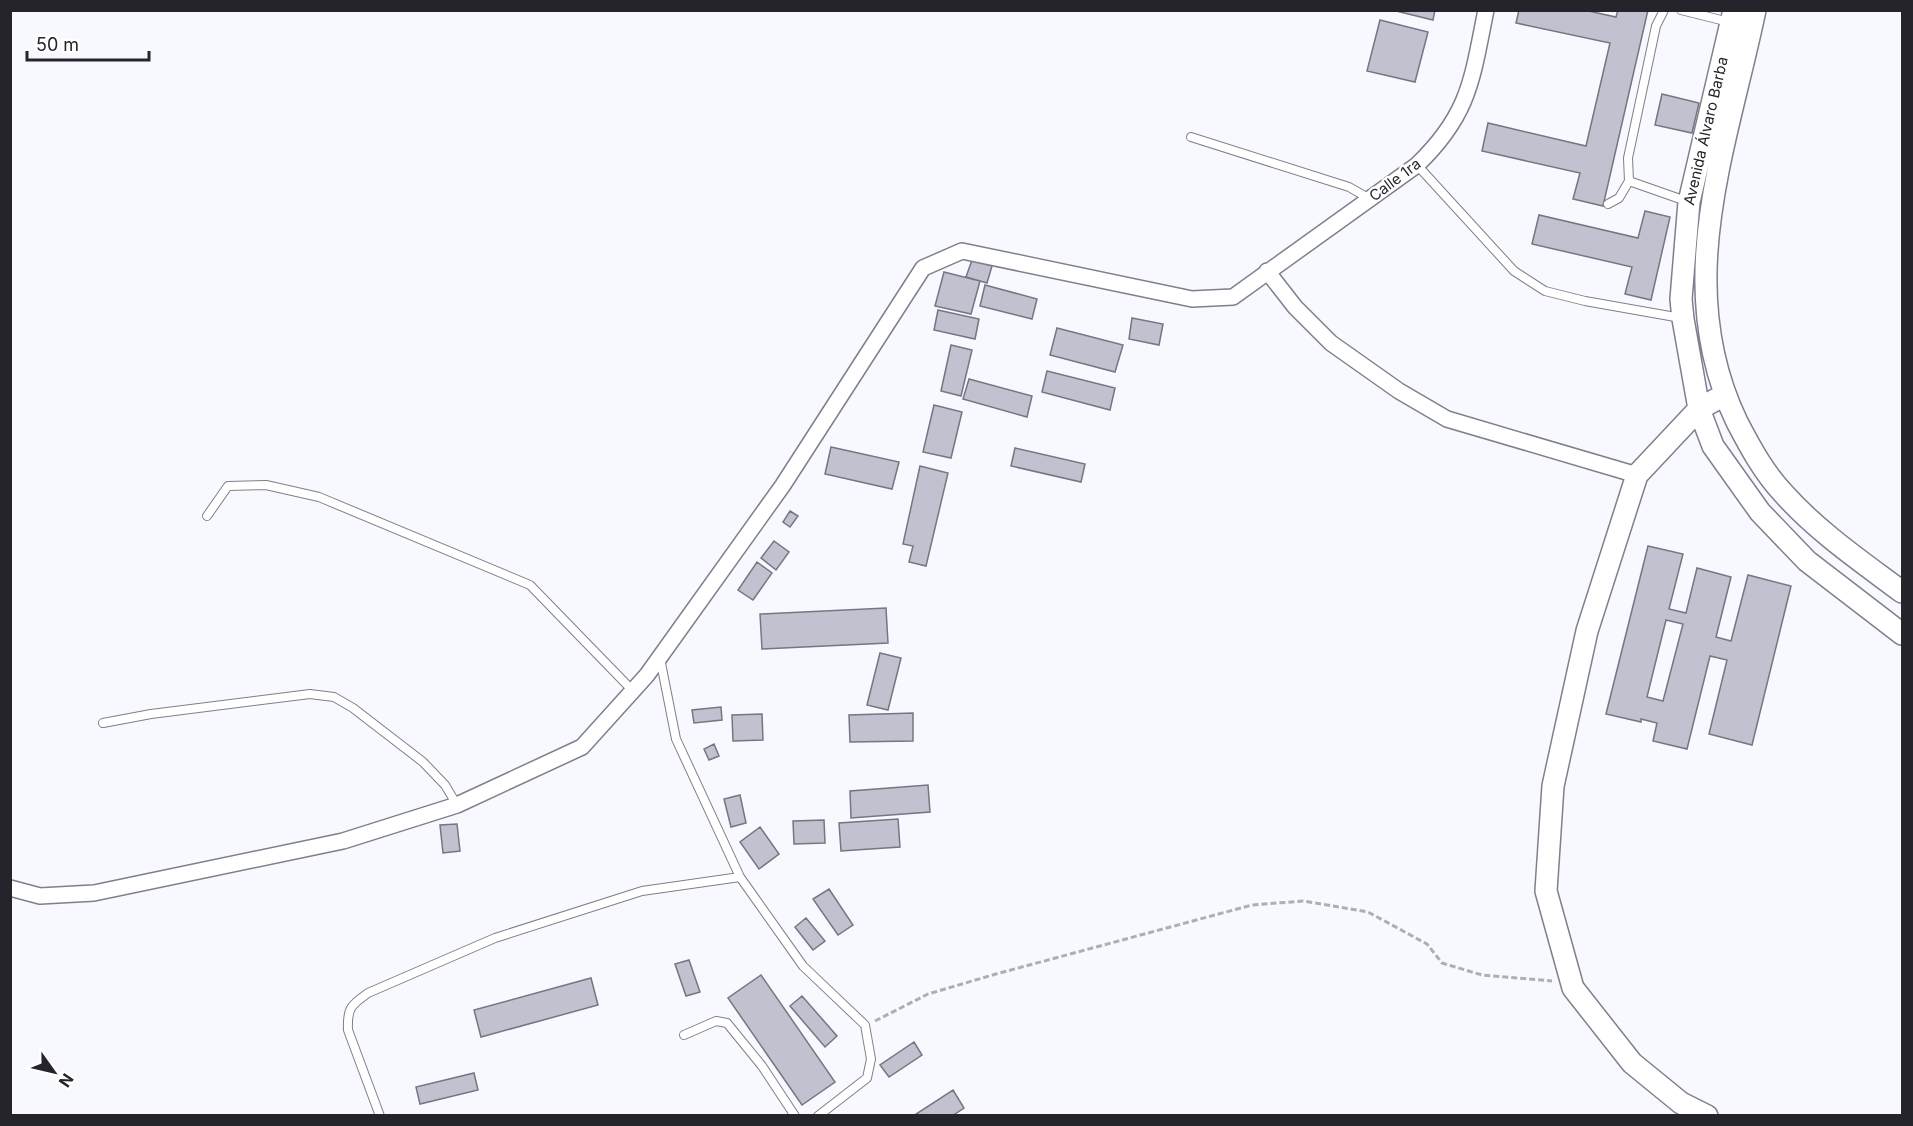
<svg xmlns="http://www.w3.org/2000/svg" width="1913" height="1126" viewBox="0 0 1913 1126" font-family="Inter,sans-serif">
<style>
.building{fill:#c1c1d0;stroke:#757583;stroke-width:1.5;fill-rule:evenodd}
.lines{fill:none;stroke-linecap:round;stroke-linejoin:round}
.lane-casing{stroke:#7f7f8d;stroke-width:10}
.street-casing{stroke:#7f7f8d;stroke-width:18}
.secondary-casing{stroke:#7f7f8d;stroke-width:24}
.path{stroke:#aeaeb5;stroke-width:3;stroke-dasharray:6 3;stroke-linecap:butt}
.lane{stroke:#fff;stroke-width:8}
.street{stroke:#fff;stroke-width:15}
.secondary{stroke:#fff;stroke-width:21}
.labels{text-anchor:middle;stroke-width:4.5;stroke-linejoin:round;paint-order:stroke}
.street-label{font-size:15px;fill:#24242a;stroke:#fff}
</style>
<rect width="100%" height="100%" fill="#f8f8ff"/>
<!-- building -->
<path class="building" d="M1392 10H1435L1433 20Z
M1519 10H1584L1616 17 1618 10H1648L1603 206 1573 199 1580 173 1482 151 1488 123 1586 146 1610 43 1516 23Z
M1380 20 1428 32 1415 82 1367 71Z
M1662 94 1699 103 1692 133 1655 125Z
M1645 211 1670 217 1651 300 1625 294 1632 267 1532 244 1539 215 1638 238Z
M972 260 992 266 987 283 966 277Z
M944 272 980 281 971 314 935 306Z
M985 285 1037 299 1032 319 980 306Z
M938 310 979 319 975 339 934 330Z
M1132 318 1163 324 1159 345 1129 339Z
M1057 328 1123 345 1115 372 1050 355Z
M951 345 972 350 961 396 941 391Z
M1047 371 1115 388 1110 410 1042 392Z
M969 379 1032 396 1027 417 963 399Z
M934 405 962 412 951 458 923 452Z
M831 447 899 462 892 489 825 474Z
M1015 448 1085 464 1081 482 1011 466Z
M920 466 948 473 926 566 909 562 913 546 903 544Z
M790 511 798 516 790 527 783 522Z
M774 541 789 552 776 570 761 558Z
M1648 546 1683 554 1669 609 1686 613 1697 568 1731 577 1716 637 1731 641 1748 575 1791 586 1752 745 1709 734 1727 660 1710 656 1687 749 1653 741 1657 723 1641 719V722L1606 714ZM1666 620 1683 624 1663 701 1647 697Z
M757 562 772 573 753 600 738 590Z
M886 608 888 643 762 649 760 614Z
M880 653 901 658 888 710 867 705Z
M721 707 722 720 694 723 692 710Z
M913 713V741L850 742 849 715Z
M762 714 763 740 733 741 732 715Z
M714 744 719 756 709 760 704 749Z
M928 785 930 812 851 818 850 791Z
M740 795 746 823 731 827 724 799Z
M898 819 900 847 841 851 839 823Z
M824 820 825 843 794 844 793 821Z
M457 824 460 851 443 853 440 825Z
M760 827 779 854 759 869 740 842Z
M829 889 853 925 838 935 813 899Z
M806 918 825 941 813 950 795 927Z
M689 960 700 992 686 996 675 964Z
M761 975 835 1082 802 1105 728 998Z
M591 978 598 1005 481 1037 474 1010Z
M802 996 837 1036 825 1047 790 1006Z
M914 1042 922 1055 889 1077 880 1065Z
M474 1073 478 1090 420 1104 416 1087Z
M953 1090 964 1108 952 1116H913Z"/>
<g class="lines">
<defs>
<path id="lane" d="M1664 10 1656 26 1628 158 1629 181 1686 201
M1681 10 1729 22
M1191 137 1349 187 1370 199
M1417 165 1514 271 1545 291 1585 301 1681 318
M1608 204 1619 198 1629 181
M207 516 228 486 266 485 319 497 530 585 633 691
M660 658 676 739 740 877 803 966 865 1025 871 1059 867 1078 818 1116
M103 723 151 714 310 694 334 697 353 708 423 762 445 785 457 805
M684 1035 716 1021 727 1023 762 1066 795 1116
M380 1116 348 1030C347 1008 351 1005 368 993L495 938 642 891 740 877"/>
<path id="street" d="M1267 271 1295 307 1331 343 1399 391 1447 419 1637 475
M10 888 40 896 94 893 343 841 457 805 582 747 647 675 783 485 923 268 962 251 1192 299 1233 297 1417 165C1470 114 1472 79 1486 10"/>
<path id="secondary" d="M1734 10 1689 202 1681 299 1683 319 1699 409 1713 446 1760 512 1807 561 1902 634
M1755 10C1726 149 1671 285 1737 422 1750 447 1764 473 1784 494 1818 532 1862 562 1902 592
M1707 1116 1681 1103 1632 1063 1573 988 1546 891 1553 786 1587 631 1637 475 1699 409 1724 395"/>
</defs>
<!-- lane casing -->
<use href="#lane" class="lane-casing"/>
<!-- street casing -->
<use href="#street" class="street-casing"/>
<!-- secondary casing -->
<use href="#secondary" class="secondary-casing"/>
<!-- path -->
<path class="path" d="M875 1021 928 994 996 974 1252 905 1303 901 1368 912 1427 944 1442 963 1482 975 1552 981"/>
<!-- lane -->
<use href="#lane" class="lane"/>
<!-- street -->
<use href="#street" class="street"/>
<!-- secondary -->
<use href="#secondary" class="secondary"/>
</g>
<g class="labels">
<!-- street labels -->
<g class="street-label">
<text transform="translate(1706 131) rotate(-77)" y="5">Avenida Álvaro Barba</text>
<text transform="translate(1395 180) rotate(-37)" y="5">Calle 1ra</text>
</g>
</g>
<!-- border -->
<rect width="1913" height="1126" fill="none" stroke="#24242a" stroke-width="24"/>
<!-- north arrow -->
<g transform="translate(54 1072) rotate(124)" stroke="#ffffff" stroke-width="4.5" paint-order="stroke">
<path d="M0-4.5L10 22L0 15L-10 22Z" fill="#24242a"/>
<text y="-9" font-size="16" font-weight="bold" text-anchor="middle" fill="#24242a">N</text>
</g>
<!-- scale -->
<path d="M27 51v9h122v-9" fill="none" stroke="#24242a" stroke-width="3"/>
<text x="36" y="51" font-size="18" fill="#24242a" stroke="#ffffff" stroke-width="4.5" paint-order="stroke">50 m</text>
</svg>
